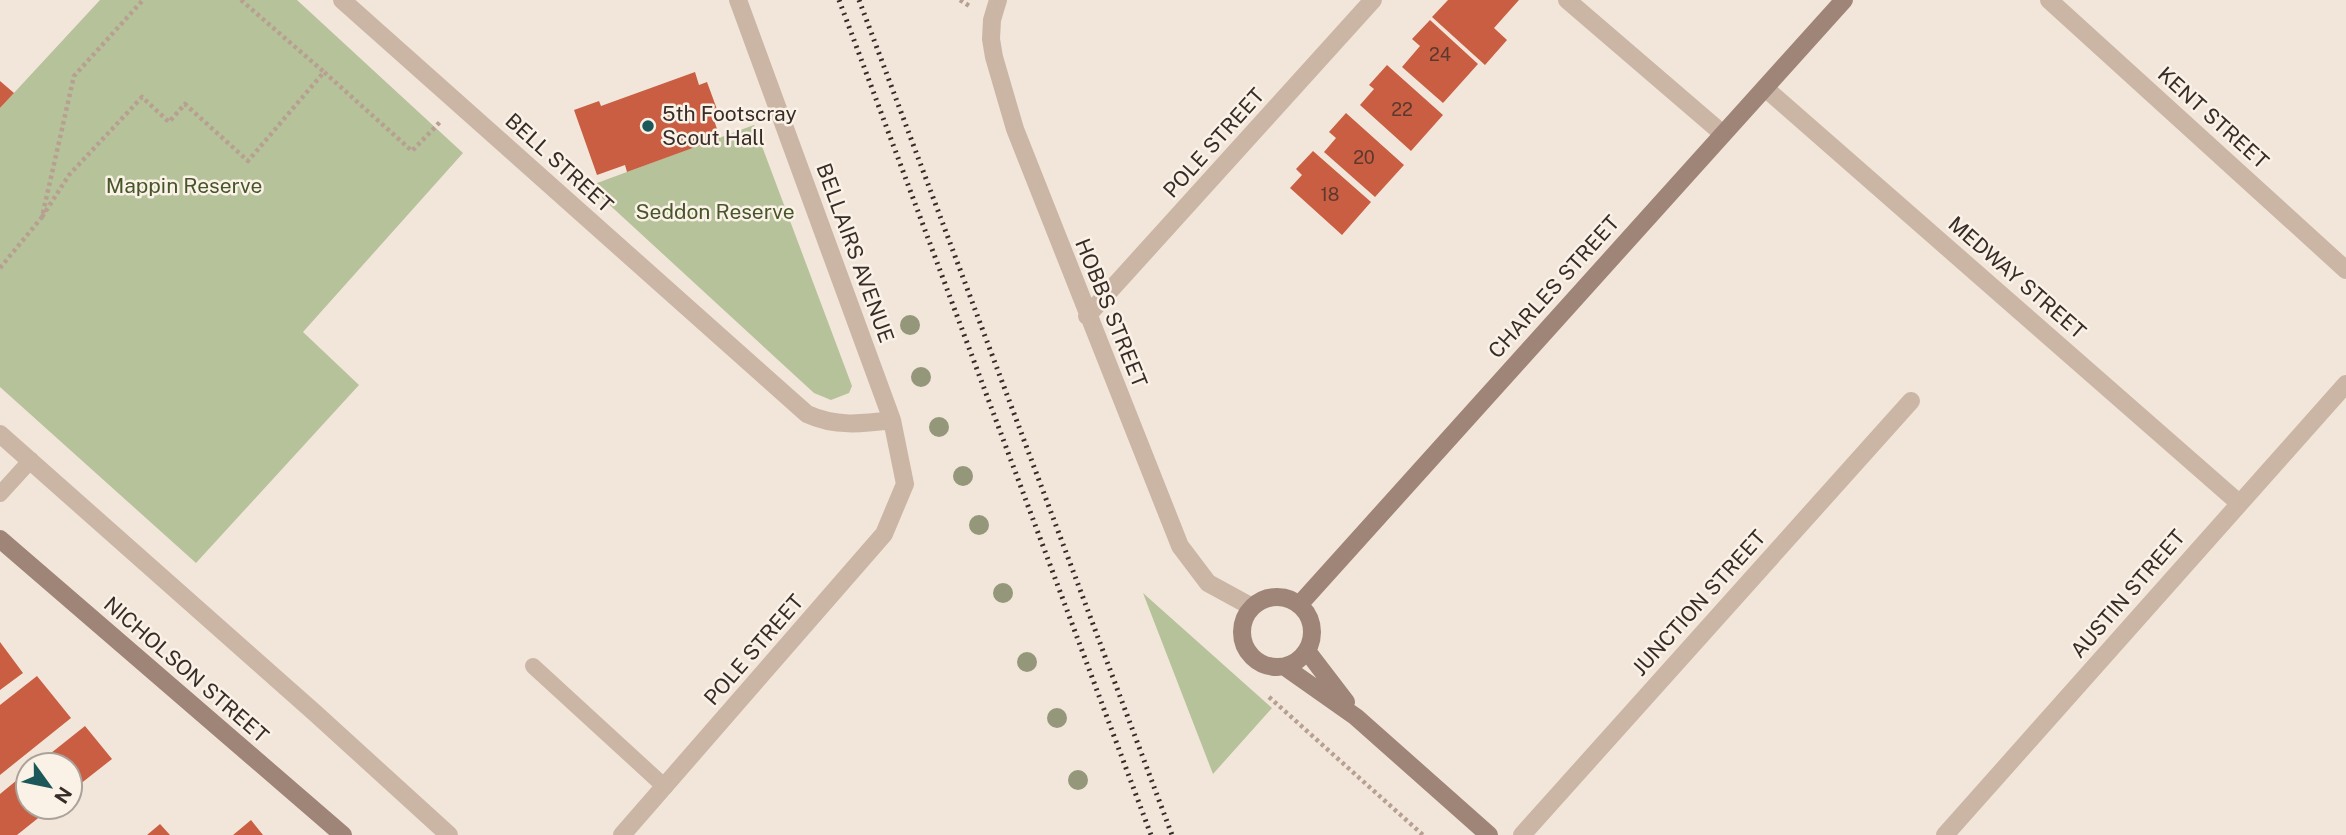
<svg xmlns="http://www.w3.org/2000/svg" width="2346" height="835" viewBox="0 0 2346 835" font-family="'Public Sans',sans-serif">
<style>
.green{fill:#b6c29a}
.building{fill:#c95e42}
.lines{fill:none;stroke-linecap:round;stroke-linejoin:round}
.path{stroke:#b7a091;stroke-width:4.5;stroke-dasharray:3.5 3.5;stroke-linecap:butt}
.lane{stroke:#cbb6a6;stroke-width:16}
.street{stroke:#cbb6a6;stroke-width:18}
.secondary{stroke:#9f8478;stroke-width:18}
.rail{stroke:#372c27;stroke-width:5;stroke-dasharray:2 5;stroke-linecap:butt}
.tree{fill:#94977a}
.poi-dot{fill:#1c585a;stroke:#faf1e7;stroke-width:2.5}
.labels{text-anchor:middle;stroke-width:5;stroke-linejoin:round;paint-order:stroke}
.number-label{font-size:18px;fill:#5c382e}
.poi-label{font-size:21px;fill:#372c27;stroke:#faf1e7;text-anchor:start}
.street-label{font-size:21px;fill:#372c27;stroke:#faf1e7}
.park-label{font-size:21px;fill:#47562a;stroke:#faf1e7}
</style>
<rect width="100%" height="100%" fill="#f2e6db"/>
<!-- green -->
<path class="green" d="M100 0H297L463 153 303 332 359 385 196 563 0 387V108Z
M754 125 852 386 849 393 831 400 814 393 589 186Z
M1143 593 1272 708 1213 774Z"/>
<!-- building -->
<path class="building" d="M1448 0H1519L1494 28 1507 40 1485 65 1432 17Z
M1430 20 1478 64 1443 103 1402 67 1420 46 1412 39Z
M1387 65 1443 115 1411 151 1360 105 1374 89 1369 85Z
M695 72 699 85 707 82 718 112 712 114 720 138 627 172 625 165 597 175 574 110 599 101 601 106Z
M0 81 14 93 0 108Z
M1346 113 1404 165 1375 197 1324 152 1336 138 1329 132Z
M1313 151 1371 202 1342 235 1290 188 1302 175 1296 169Z
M0 642 23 673 0 690Z
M37 676 71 718 0 775V705Z
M85 726 112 759 70 792V765H36Z
M28 771V807H52L17 835H0V794Z
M251 820 263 835H233Z
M160 824 170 835H147Z"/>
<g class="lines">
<!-- path -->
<path class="path" d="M241 0 324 72
M960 0 971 7
M42 217 69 175 142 97 169 122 185 104 248 161 324 72 412 151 441 121
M0 268 42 217 74 76 143 0
M1269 697 1423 835"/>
<!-- lane -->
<path class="lane" d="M0 494 31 460
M533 666 665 787"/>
<!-- street -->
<path class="street" d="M342 0 807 414C835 427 862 424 892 420
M998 0 992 20 991 39 994 57 1015 129 1180 546 1208 583 1252 607
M1567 0 1723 134
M2049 0 2346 270
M1765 88 2239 503
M1087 316 1373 0
M0 434 315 713 449 835
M622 835 884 534 905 484 892 420 738 0
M1522 835 1911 401
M1945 835 2346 384"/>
<!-- secondary -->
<path class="secondary" d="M0 539 343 835
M1242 632a35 35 0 1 1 70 0a35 35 0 1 1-70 0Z
M1299 605 1844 0
M1307 651 1346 702
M1285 667 1356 717 1489 835"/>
<!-- rail -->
<path class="rail" d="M839 0 1151 835
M859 0 1172 835"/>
</g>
<!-- trees -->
<g class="tree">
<circle cx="910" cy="325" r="10"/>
<circle cx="921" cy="377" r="10"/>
<circle cx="939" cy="427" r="10"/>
<circle cx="963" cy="476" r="10"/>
<circle cx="979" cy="525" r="10"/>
<circle cx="1003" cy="593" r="10"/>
<circle cx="1027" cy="662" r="10"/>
<circle cx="1057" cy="718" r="10"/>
<circle cx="1078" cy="780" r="10"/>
</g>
<!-- markers -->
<circle class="poi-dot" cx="648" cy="126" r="7"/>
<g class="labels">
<!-- number labels -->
<g class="number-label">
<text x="1440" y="61">24</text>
<text x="1402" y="116">22</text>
<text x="1364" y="164">20</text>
<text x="1330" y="201">18</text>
</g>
<!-- poi labels -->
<g class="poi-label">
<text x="662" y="121">5th Footscray<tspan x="662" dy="24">Scout Hall</tspan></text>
</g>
<!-- street labels -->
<g class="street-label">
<text transform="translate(2213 118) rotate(42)" y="7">KENT STREET</text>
<text transform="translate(1214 143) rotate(-48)" y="7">POLE STREET</text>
<text transform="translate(559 163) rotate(42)" y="7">BELL STREET</text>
<text transform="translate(855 253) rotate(70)" y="7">BELLAIRS AVENUE</text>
<text transform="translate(2017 278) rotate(41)" y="7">MEDWAY STREET</text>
<text transform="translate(1554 287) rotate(-48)" y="7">CHARLES STREET</text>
<text transform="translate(1111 313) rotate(68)" y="7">HOBBS STREET</text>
<text transform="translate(2128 594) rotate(-49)" y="7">AUSTIN STREET</text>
<text transform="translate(1699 603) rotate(-48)" y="7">JUNCTION STREET</text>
<text transform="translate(754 650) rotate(-49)" y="7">POLE STREET</text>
<text transform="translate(186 670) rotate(41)" y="7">NICHOLSON STREET</text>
</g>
<!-- park labels -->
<g class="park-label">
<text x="184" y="193">Mappin Reserve</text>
<text x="715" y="219">Seddon Reserve</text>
</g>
</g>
<!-- north arrow -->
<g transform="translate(49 786) rotate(123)"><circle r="33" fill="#faf1e7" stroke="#aca29a" stroke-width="2"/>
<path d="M0-5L12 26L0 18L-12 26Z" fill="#1c585a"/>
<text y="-10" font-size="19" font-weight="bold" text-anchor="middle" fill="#372c27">N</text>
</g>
</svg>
